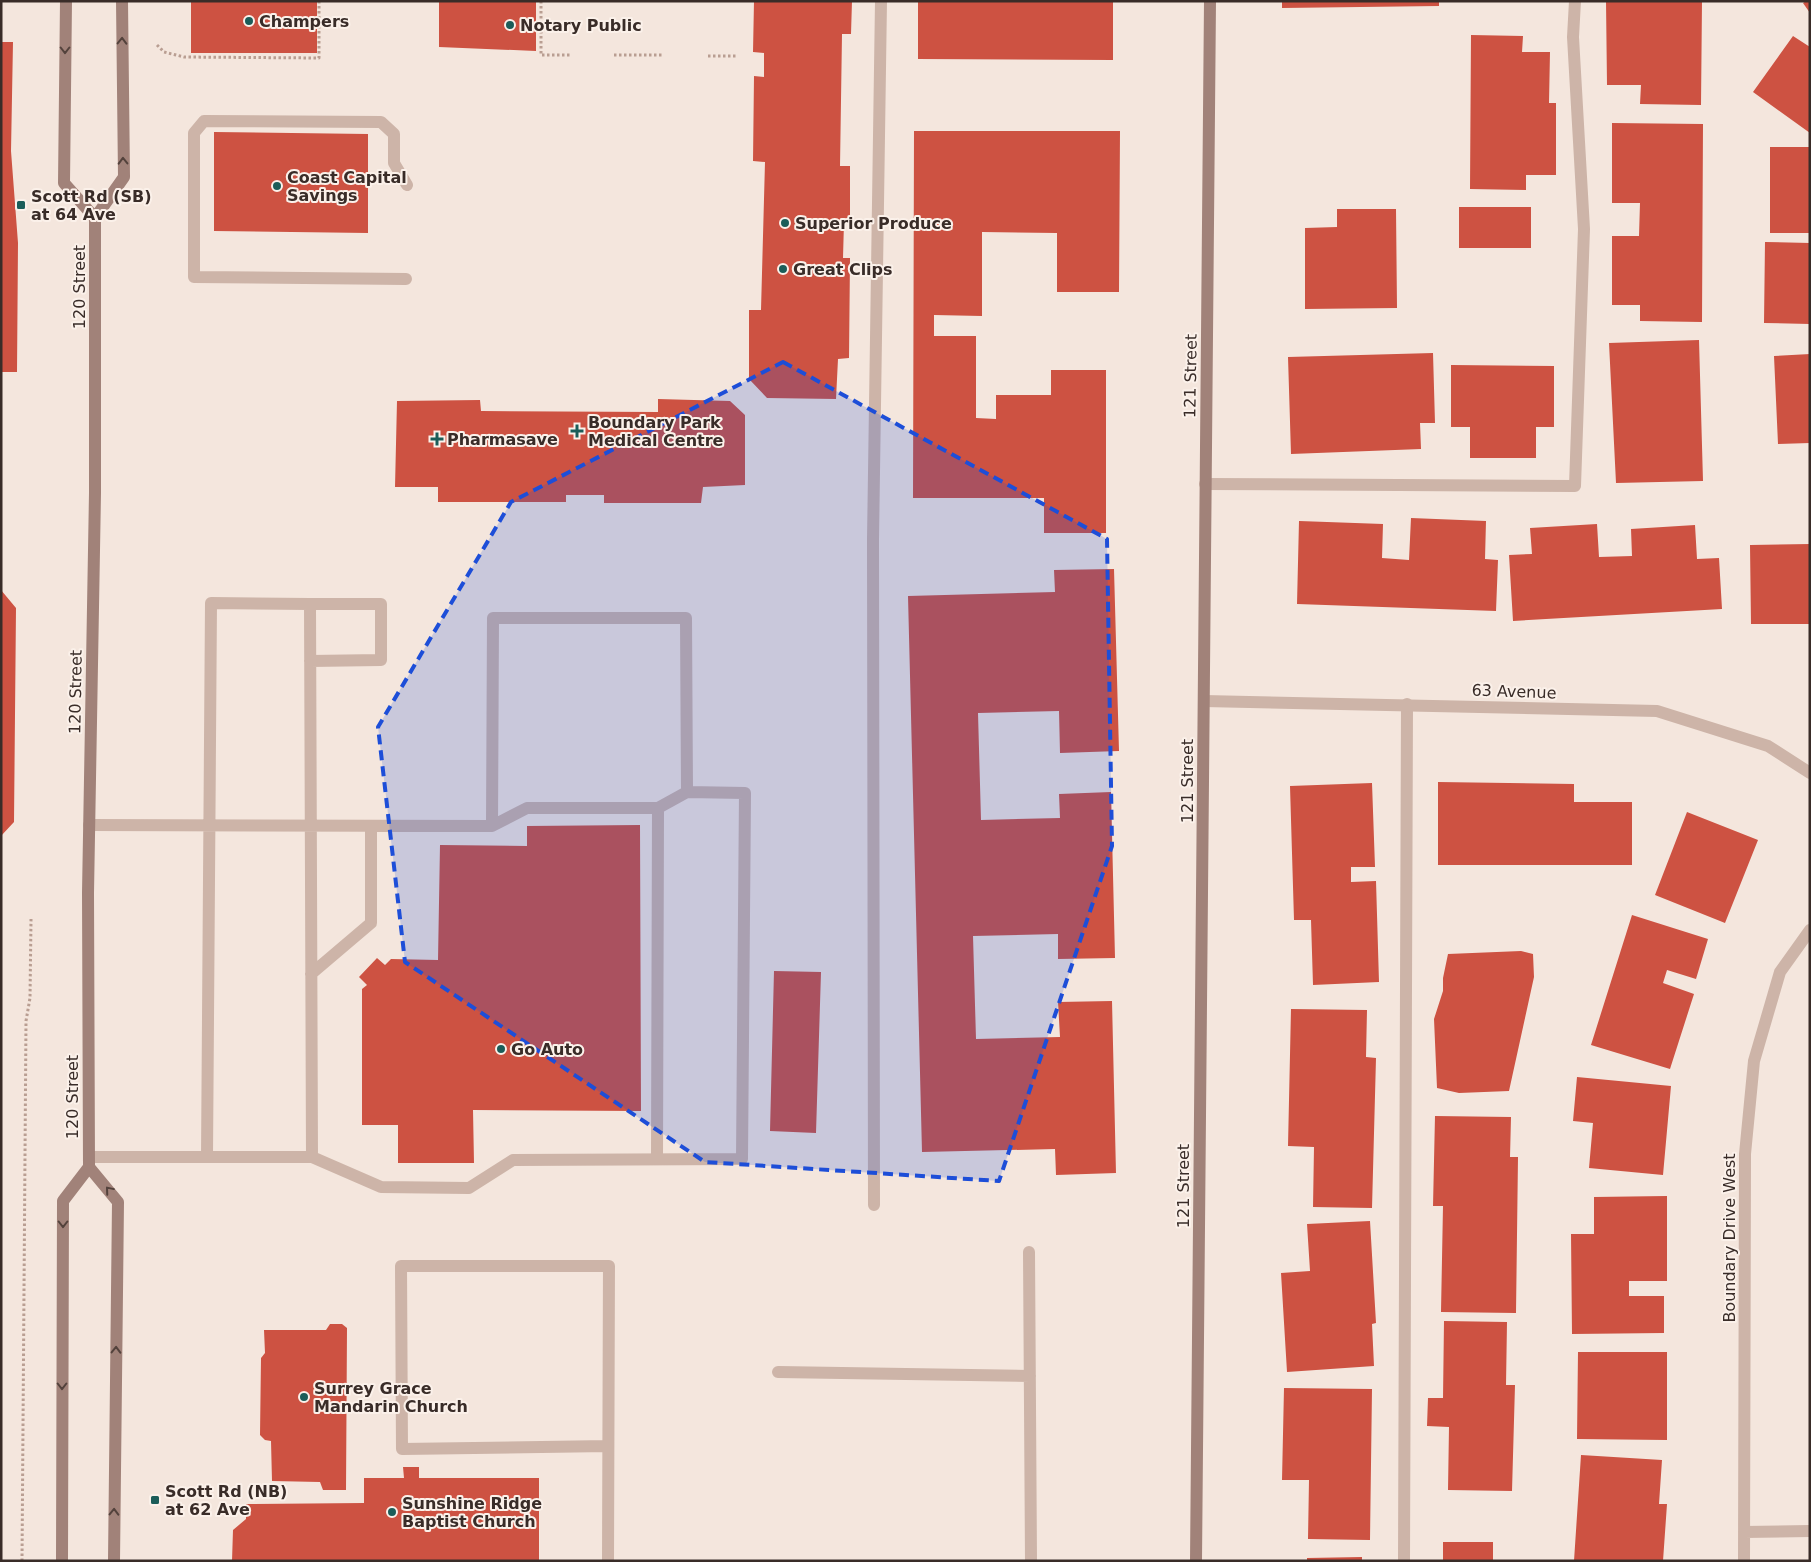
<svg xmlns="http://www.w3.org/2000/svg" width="1811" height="1562" viewBox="0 0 1811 1562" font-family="'DejaVu Sans',sans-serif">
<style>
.building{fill:#cd5242}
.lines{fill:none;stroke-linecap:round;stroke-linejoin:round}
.path{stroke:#b99e92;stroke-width:3;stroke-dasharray:2.5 2.5;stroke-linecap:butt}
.lane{stroke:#cdb4a8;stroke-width:12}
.street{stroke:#cdb4a8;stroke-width:12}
.secondary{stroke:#a18279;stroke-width:12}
.oneway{stroke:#53423c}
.marked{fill:#1d4ed8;fill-opacity:0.2;stroke:#1d4ed8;stroke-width:4;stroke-dasharray:10 6;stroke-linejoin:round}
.poi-dot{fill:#1b5d59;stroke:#fbf1ea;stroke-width:2}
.labels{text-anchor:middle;stroke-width:4;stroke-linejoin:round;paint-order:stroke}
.poi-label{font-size:16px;font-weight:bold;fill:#392c28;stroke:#fbf1ea;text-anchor:start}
.street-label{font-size:16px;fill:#392c28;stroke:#fbf1ea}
</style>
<rect width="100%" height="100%" fill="#f4e6dd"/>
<!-- building -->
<path class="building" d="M191 1H317V53H191Z
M439 1H536V51L439 47Z
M754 1H852L851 34H842L840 166H850V221L844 222 843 258H850L849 358 838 359 836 399 767 398 749 379V310H761L765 162 753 161 754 76 764 77V53L753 52Z
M918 1H1113V60L918 59Z
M1282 1H1439V6L1282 8Z
M1606 1H1702L1701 105 1640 104 1641 85H1607Z
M1806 1H1810V13L1803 3Z
M1471 35 1523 36 1522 52H1550L1549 103H1556V175H1526V190L1470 189Z
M1793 36 1810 47V133L1753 92Z
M1 42H13L11 151 18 243 17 372H1Z
M1612 123 1703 124 1702 322 1640 321V305H1612V236H1639L1640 203H1612Z
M914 131H1120L1119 292H1057V233L982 232V316L934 315V336H976V418L996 419V395H1051V370H1106V533H1044V498H913Z
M214 132 368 134V233L214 231Z
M1770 147H1810V233H1770Z
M1459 207H1531V248H1459Z
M1337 209H1396L1397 308 1305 309V228L1337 227Z
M1765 242 1810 243V324L1764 323Z
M1699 340 1703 481 1616 483 1609 343Z
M1433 353 1435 423H1420L1421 449 1291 454 1288 357Z
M1810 354V443L1778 444 1774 356Z
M1451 365 1554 366V427H1536V458H1470V427H1451Z
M658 399 730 401 745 415V485L703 487 701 503H604V495H566V502H438V487H395L397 401 480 400 481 411 658 412Z
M1411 518 1486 521 1485 559 1498 560 1496 611 1297 604 1299 521 1383 524 1382 558 1409 560Z
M1597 524 1599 557 1632 556 1631 529 1695 525 1697 559 1719 558 1722 609 1513 621 1509 555 1532 554 1530 528Z
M1810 544V624H1751L1750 545Z
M1114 569 1119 751 1060 753 1059 711 978 713 981 820 1060 818 1059 794 1111 792 1115 958 1058 959V934L973 936 976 1039 1060 1037 1058 1002 1112 1001 1116 1173 1056 1175 1055 1149 922 1152 908 596 1055 592 1054 570Z
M1 590 16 608 14 822 1 836Z
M1438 782 1574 784V802H1632V865H1438Z
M1372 783 1375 867H1351V882L1376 881 1379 982 1313 985 1311 920H1294L1290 786Z
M1687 812 1758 840 1725 923 1655 895Z
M640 825 641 1111 473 1110 474 1163H398V1125H362V989L367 985 359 977 377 958 385 965 391 959 438 960 440 845 527 846V826Z
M1632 915 1708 939 1696 979 1667 970 1663 983 1694 994 1670 1069 1591 1045Z
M1521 951 1533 954 1534 977 1509 1091 1459 1093 1437 1088 1434 1019 1443 991V978L1448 954Z
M774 971 821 972 816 1133 770 1131Z
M1291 1009 1367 1010 1366 1057 1376 1058 1372 1208 1313 1207 1314 1147 1288 1146Z
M1577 1077 1671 1086 1663 1175 1589 1168 1593 1123 1573 1121Z
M1435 1116 1511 1117 1510 1157H1518L1516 1313 1441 1312 1443 1206H1433Z
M1667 1196V1281H1629V1296H1664V1333L1572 1334 1571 1234H1594V1197Z
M1370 1221 1376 1323 1372 1324 1374 1366 1287 1372 1281 1273 1310 1271 1307 1224Z
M1444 1321 1507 1322 1506 1385H1515L1512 1491 1448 1490 1449 1427 1427 1426 1428 1398H1443Z
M330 1324H342L347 1328 346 1490H323L320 1482 272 1481 271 1441 265 1440 260 1435 261 1358 265 1353 264 1330H326Z
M1578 1352H1667V1440L1577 1439Z
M1284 1388 1372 1389 1370 1540 1308 1539 1309 1480H1282Z
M1581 1455 1662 1460 1659 1504H1667L1663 1561H1574Z
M403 1467H419V1478H539V1561H232L233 1530 246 1519V1504L364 1503V1478H404Z
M1443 1542H1493V1561H1443Z
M1362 1557V1561H1307V1558Z"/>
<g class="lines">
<!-- path -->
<path class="path" d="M541 1V55H572
M157 45 164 52 184 57 319 58V1
M614 55H663
M708 56H738
M22 1561 26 1021 30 998 31 919"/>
<!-- lane -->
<path class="lane" d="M406 279 194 277V133L204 121 381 122 394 134V163L407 185
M1205 484 1575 486 1584 229 1573 37 1575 1
M310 604H381V660L310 661
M89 825 492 826 493 618H686L687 792
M492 826 527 808H658
M311 974 371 923V826
M89 1157H312L381 1187 469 1188 513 1160 742 1159 745 793 687 792 658 808 657 1158
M207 1157 211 603 310 604 312 1157
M874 1205 873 540 881 1
M1029 1252 1031 1561
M778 1372 1030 1376
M608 1561C608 1462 608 1364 609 1266H401L402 1449 608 1446
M1404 1561 1407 704"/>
<!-- street -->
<path class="street" d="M1204 701 1657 711 1768 746 1810 773
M1744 1532 1810 1531
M1744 1561 1745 1154 1754 1061 1780 972 1810 930"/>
<!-- secondary -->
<path class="secondary" d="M66 1 64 183 95 218
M89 1167 118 1202 114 1561
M62 1561 63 1201 89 1167 88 893 95 493V218L124 177 122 1
M1196 1561 1210 1"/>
</g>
<!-- one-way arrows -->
<defs><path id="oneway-chevron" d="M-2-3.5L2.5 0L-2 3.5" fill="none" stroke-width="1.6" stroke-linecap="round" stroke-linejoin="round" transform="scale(1.25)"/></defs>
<g class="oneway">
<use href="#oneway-chevron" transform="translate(122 41) rotate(-89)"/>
<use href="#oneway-chevron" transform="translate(65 50) rotate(90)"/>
<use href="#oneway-chevron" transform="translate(123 161) rotate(-91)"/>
<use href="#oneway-chevron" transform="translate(109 1190) rotate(-130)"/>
<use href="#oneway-chevron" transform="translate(63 1224) rotate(90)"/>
<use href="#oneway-chevron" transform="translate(116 1350) rotate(-89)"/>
<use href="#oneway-chevron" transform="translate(62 1386) rotate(90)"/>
<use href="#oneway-chevron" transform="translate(114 1512) rotate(-89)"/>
</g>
<!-- marked area -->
<path class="marked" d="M783 362 1107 539 1112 846 999 1181 705 1162 405 962 378 727 511 502Z"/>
<!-- markers -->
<g class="poi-dot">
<circle cx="249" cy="21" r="5"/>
<circle cx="510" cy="25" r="5"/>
<circle cx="277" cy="186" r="5"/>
<rect x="16" y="200" width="10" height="10" rx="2.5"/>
<circle cx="785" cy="223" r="5"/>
<circle cx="783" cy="269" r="5"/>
<path d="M574.5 423.5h5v5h5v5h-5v5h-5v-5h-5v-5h5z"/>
<path d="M434.5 431.5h5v5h5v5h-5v5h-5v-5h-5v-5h5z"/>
<circle cx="501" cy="1049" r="5"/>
<circle cx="304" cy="1397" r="5"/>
<rect x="150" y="1495" width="10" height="10" rx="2.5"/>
<circle cx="392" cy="1512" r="5"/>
</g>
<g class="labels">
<!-- poi labels -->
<g class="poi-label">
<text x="259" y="27">Champers</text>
<text x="520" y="31">Notary Public</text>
<text x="287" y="183">Coast Capital<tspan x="287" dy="18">Savings</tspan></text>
<text x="31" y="202">Scott Rd (SB)<tspan x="31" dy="18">at 64 Ave</tspan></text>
<text x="795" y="229">Superior Produce</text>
<text x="793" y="275">Great Clips</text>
<text x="588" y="428">Boundary Park<tspan x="588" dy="18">Medical Centre</tspan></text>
<text x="447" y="445">Pharmasave</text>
<text x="511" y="1055">Go Auto</text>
<text x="314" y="1394">Surrey Grace<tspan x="314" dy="18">Mandarin Church</tspan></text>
<text x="165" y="1497">Scott Rd (NB)<tspan x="165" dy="18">at 62 Ave</tspan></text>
<text x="402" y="1509">Sunshine Ridge<tspan x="402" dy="18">Baptist Church</tspan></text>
</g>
<!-- street labels -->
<g class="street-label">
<text transform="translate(79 287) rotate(-90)" y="6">120 Street</text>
<text transform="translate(1190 376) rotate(-89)" y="6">121 Street</text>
<text transform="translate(1514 691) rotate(2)" y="6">63 Avenue</text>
<text transform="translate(75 692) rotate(-89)" y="6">120 Street</text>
<text transform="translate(1187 781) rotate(-90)" y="6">121 Street</text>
<text transform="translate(72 1097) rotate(-90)" y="6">120 Street</text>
<text transform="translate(1183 1186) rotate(-90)" y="6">121 Street</text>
<text transform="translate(1729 1238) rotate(-90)" y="6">Boundary Drive West</text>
</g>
</g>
<!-- border -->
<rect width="1811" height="1562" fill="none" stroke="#392c28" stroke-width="5"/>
</svg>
